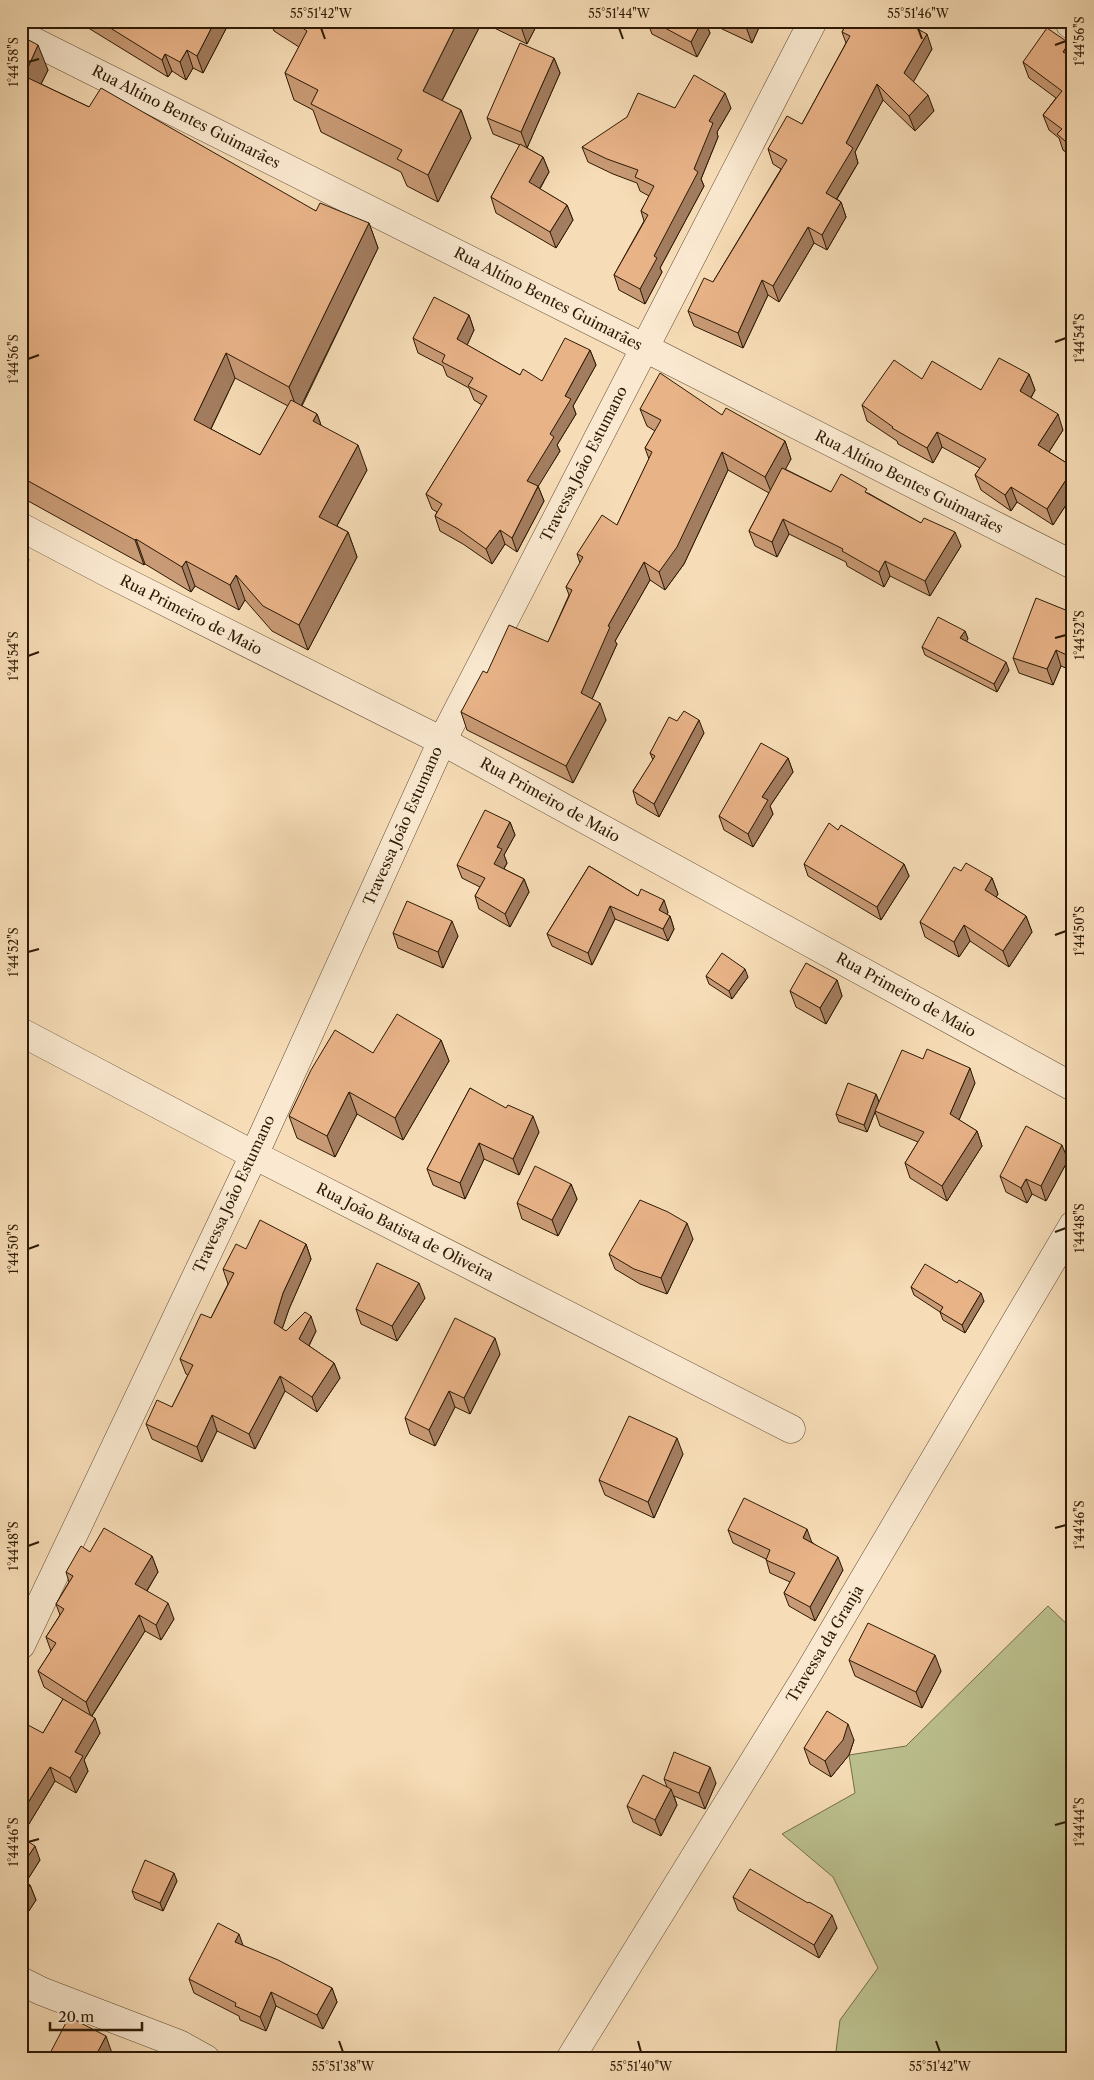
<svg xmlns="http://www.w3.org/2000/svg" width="1094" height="2080" viewBox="0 0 1094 2080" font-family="'Libre Caslon Text',serif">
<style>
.green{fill:#bcc18f;stroke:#746e4a}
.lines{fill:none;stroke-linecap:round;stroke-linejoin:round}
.minor-casing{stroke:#604b32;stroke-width:29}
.tertiary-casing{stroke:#604b32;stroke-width:29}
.minor{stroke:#fae9d0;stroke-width:28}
.tertiary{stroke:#fae9d0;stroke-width:28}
.wall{fill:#c89a75;stroke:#2d1a05;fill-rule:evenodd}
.shaded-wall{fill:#a37d5f;stroke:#2d1a05}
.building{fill:#e9b388;stroke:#2d1a05}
.ticks{fill:none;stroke:#2d1a05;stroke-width:2}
.labels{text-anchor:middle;stroke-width:5;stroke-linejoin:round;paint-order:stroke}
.street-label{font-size:15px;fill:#2d1a05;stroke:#fae9d0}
.neatline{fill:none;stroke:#2d1a05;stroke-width:2}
.ticks-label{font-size:12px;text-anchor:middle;fill:#2d1a05}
</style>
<rect width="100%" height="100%" fill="#f7ddb7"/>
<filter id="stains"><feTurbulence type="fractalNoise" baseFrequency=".004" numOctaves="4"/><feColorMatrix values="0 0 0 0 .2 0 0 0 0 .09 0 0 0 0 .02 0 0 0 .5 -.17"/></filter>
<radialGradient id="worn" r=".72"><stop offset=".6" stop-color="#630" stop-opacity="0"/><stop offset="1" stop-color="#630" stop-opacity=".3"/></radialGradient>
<!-- green -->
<path class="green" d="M1048 1606 1073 1630V2059H835L840 2020 878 1968 833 1877 782 1834 855 1793 849 1755 906 1746Z"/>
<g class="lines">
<defs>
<path id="minor" d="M1070 24 1073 26
M21 35 645 348 1073 565
M21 1032 254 1155 791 1429
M21 1645 254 1155 442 741 813 21
M21 1981 41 1991 179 2044 206 2059
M570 2059 809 1672 1073 1225"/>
<path id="tertiary" d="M21 527 110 574 442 741 1073 1087"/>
</defs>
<!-- minor casing -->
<use href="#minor" class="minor-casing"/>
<!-- tertiary casing -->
<use href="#tertiary" class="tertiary-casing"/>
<!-- minor -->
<use href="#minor" class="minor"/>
<!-- tertiary -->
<use href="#tertiary" class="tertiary"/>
</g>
<!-- wall -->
<path class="wall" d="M77 21 163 22 230 21 203 73 193 68 186 80 172 71 168 77Z
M270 21H539L527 44 482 22 442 101 461 110 471 138 438 202 407 186 401 172 321 132 313 110 294 100 285 73 299 47 274 31Z
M647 21H762L752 43 705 21 710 33 697 57 652 34Z
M848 21H911L909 25 932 49 913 81 934 111 915 131 883 100 855 152 858 163 837 199 841 202 846 217 827 250 814 243 779 302 768 295 743 348 694 326 688 311 713 282 781 169 773 164 768 149 802 124 846 43 842 32Z
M21 36 48 70 41 84 89 107 316 211 369 223 378 248 302 406 317 414 321 425 367 470 337 526 348 532 357 557 308 650 272 631 245 600 239 610 195 586 191 592 145 564 144 565 21 497ZM235 378 288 406 260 455 211 429Z
M1073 53V158L1063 150 1059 138 1049 130 1043 115 1056 98 1029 78 1023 62Z
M554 58 560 73 527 148 543 157 549 172 540 189 567 205 573 220 556 248 496 213 491 197 520 145 493 134 487 118Z
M675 108H731L717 132 718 137 701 179 704 186 660 268 662 272 645 304 619 290 614 275 644 221 641 211 649 196 640 191 637 183 613 174 588 162 582 147Z
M469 315 474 330 467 345 520 375 542 381 590 350 596 365 573 406 576 414 557 445 560 451 538 486 544 501 517 552 505 544 492 564 463 544 440 531 435 516 437 512 432 509 426 494 482 405 474 400 469 388 447 376 443 366 418 353 413 338Z
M1029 374 1035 390 1031 398 1063 430 1049 452 1073 467V494L1053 525 1017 502 1011 511 981 490 975 475 980 468 942 447 933 463 898 444 897 441 867 421 862 405 922 379 981 390Z
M640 409 722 415 785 441 791 459 785 469 831 492 868 493 961 546 930 596 890 576 884 587 847 566 846 562 789 534 777 557 755 546 749 531 769 493 728 470 684 564 665 590 650 580 615 641 617 644 592 699 606 720 573 783 467 730 461 712 487 673 548 642 569 595 566 587 580 563 577 554 617 525 649 459 645 448 655 431 647 426Z
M1073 613V671L1061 666 1053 685 1019 673 1013 658Z
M965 631 968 639 966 641 1009 670 997 692 925 655 922 647Z
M677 721 704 733 659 817 637 804 633 791 653 760 650 753Z
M788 758 793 772 770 806 773 814 753 847 724 830 719 816Z
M510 822 515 835 504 855 507 863 504 869 524 879 529 892 510 927 479 909 475 896 480 887 462 878 457 865Z
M838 830 904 864 909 876 881 920 808 876 804 864Z
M589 866 638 896 668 912 667 915 670 916 674 929 668 941 615 919 592 965 552 946 547 934Z
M961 871 992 878 998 894 996 897 1026 916 1032 932 1009 967 970 941 959 957 925 937 920 922Z
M393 933 458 936 443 968 398 948Z
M706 976 748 977 732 999 709 984Z
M837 980 842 996 826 1024 796 1007 790 991Z
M441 1040 449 1061 403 1140 357 1114 335 1157 297 1138 289 1116 373 1053Z
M975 1083 959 1120 977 1131 982 1146 947 1201 910 1178 905 1163 918 1142 880 1126 875 1112 867 1132 839 1122 836 1114 876 1094 879 1102Z
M470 1088 539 1132 519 1175 484 1159 465 1199 433 1185 427 1169Z
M1068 1160 1046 1201 1032 1194 1027 1203 1006 1192 1000 1176Z
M571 1184 577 1199 558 1236 522 1219 517 1203Z
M693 1239 667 1294 640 1284 615 1269 609 1254Z
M306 1244 311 1259 289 1309 282 1329 286 1331H316L309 1346 334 1363 340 1378 317 1412 285 1391 255 1449 217 1431 202 1462 152 1439 146 1424 172 1407 188 1375 186 1374 180 1359 211 1318 228 1284 223 1269 246 1249Z
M911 1287 984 1301 965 1333 943 1320 940 1312 914 1295Z
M425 1298 397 1341 361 1324 356 1309Z
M500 1354 470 1414 455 1407 435 1446 410 1434 405 1418Z
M683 1454 654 1518 605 1495 599 1480Z
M728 1530 812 1542 843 1570 815 1621 789 1606 784 1593 790 1582 770 1573 766 1559 733 1543Z
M90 1552 152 1556 158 1572 147 1591 174 1619 161 1640 145 1631 92 1716 100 1733 84 1760 88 1771 76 1793 55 1781 21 1837 40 1860 26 1882 30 1885 36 1900 21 1923V1736L43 1733 63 1699 44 1687 38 1671 51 1651 46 1637 60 1615 56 1604 69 1582 66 1572Z
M849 1660 941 1671 922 1708 855 1676Z
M854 1740 849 1755 831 1777 810 1764 804 1748Z
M664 1779 716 1783 705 1809 674 1796 677 1805 661 1836 633 1822 627 1806 667 1787Z
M177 1881 163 1911 135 1899 132 1891Z
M733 1897 837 1928 819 1958 738 1910Z
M244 1946 332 1988 337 2002 323 2029 276 2006 266 2031 240 2020 239 2016 194 1993 189 1979Z"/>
<!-- shaded-wall -->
<path class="shaded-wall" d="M215 21H230L203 73 197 56Z
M458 21H481L482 22 433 118 423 91Z
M519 21H539L527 44Z
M702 21H705L710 33 697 57 691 42Z
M749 21H762L752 43 746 27Z
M899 21H911L904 34Z
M927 34 932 49 910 88 904 73Z
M1069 43 1073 53V61L1063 52Z
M38 45 48 70 33 100 24 76Z
M187 50 193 68 186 80 180 62Z
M165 54 172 71 168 77 162 60Z
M554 58 560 73 527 148 521 132Z
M877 84 883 100 855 152 858 163 831 208 826 193 846 143Z
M725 93 731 108 717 132 718 137 701 179 704 186 660 268 662 272 645 304 640 289 654 256 694 169 709 121Z
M928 95 934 111 915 131 909 116Z
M461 110 471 138 438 202 428 175Z
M543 157 549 172 534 198 529 182Z
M841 202 846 217 827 250 822 235Z
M567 205 573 220 556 248 550 232Z
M369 223 378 248 298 412 289 387Z
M808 227 814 243 779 302 773 286Z
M762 280 768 295 743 348 738 333Z
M469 315 474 330 463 354 457 339Z
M590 350 596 365 573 406 576 414 557 445 560 451 533 495 527 481 550 434 565 396Z
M226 353 235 378 203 445 194 420Z
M1029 374 1035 390 1026 406 1020 391Z
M317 414 326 439 313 421Z
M1058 414 1063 430 1043 461 1038 445Z
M937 432 942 447 933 463 927 448Z
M785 441 791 459 772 494 765 477Z
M358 445 367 470 328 542 319 517Z
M722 452 728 470 684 564 665 590 659 572Z
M1073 469V494L1053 525 1047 509Z
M538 486 544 501 517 552 512 538Z
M1011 487 1017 502 1011 511 1005 495Z
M783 519 789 534 777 557 772 542Z
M500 530 505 544 492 564 486 549Z
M348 532 357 557 308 650 299 625Z
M955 532 961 546 930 596 925 581Z
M136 539 145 564 144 565 135 540Z
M21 540 29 560 21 573Z
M186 561 195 586 191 592 182 567Z
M885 561 890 576 884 587 879 572Z
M644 562 650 580 615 641 617 644 587 710 581 693 608 626Z
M236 575 245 600 239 610 230 585Z
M965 631 968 639 963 646 960 638Z
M1056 650 1061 666 1053 685 1047 669Z
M1006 662 1009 670 997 692 994 684Z
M600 703 606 720 573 783 566 766Z
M699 720 704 733 659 817 654 804Z
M788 758 793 772 770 806 773 814 753 847 748 834 762 797Z
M510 822 515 835 504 855 507 863 499 877 494 864 497 847Z
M904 864 909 876 881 920 877 907Z
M992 878 998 894 991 906 985 890Z
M524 879 529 892 510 927 505 914Z
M664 900 668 912 664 922 659 910Z
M610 906 615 919 592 965 588 953Z
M670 916 674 929 668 941 663 929Z
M1026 916 1032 932 1009 967 1003 951Z
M452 921 458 936 443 968 438 952Z
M964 925 970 941 959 957 954 942Z
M745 969 748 977 732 999 729 991Z
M837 980 842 996 826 1024 820 1008Z
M441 1040 449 1061 403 1140 395 1118Z
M970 1068 975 1083 955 1129 950 1114Z
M349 1092 357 1114 335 1157 327 1136Z
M876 1094 879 1102 867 1132 864 1125Z
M533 1116 539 1132 519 1175 513 1159Z
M977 1131 982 1146 947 1201 942 1186Z
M479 1143 484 1159 465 1199 460 1183Z
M1062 1145 1068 1160 1046 1201 1041 1186Z
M1026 1179 1032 1194 1027 1203 1021 1188Z
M571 1184 577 1199 558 1236 552 1220Z
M687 1223 693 1239 667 1294 661 1278Z
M306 1244 311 1259 289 1309 279 1338 274 1323 283 1293Z
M419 1283 425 1298 397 1341 392 1326Z
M981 1293 984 1301 965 1333 962 1325Z
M311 1316 316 1331 304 1355 299 1339Z
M495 1338 500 1354 470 1414 464 1398Z
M334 1363 340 1378 317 1412 312 1397Z
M280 1376 285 1391 255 1449 249 1434Z
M449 1391 455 1407 435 1446 429 1430Z
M212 1415 217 1431 202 1462 197 1447Z
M677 1438 683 1454 654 1518 648 1502Z
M807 1529 812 1543 803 1538Z
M152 1556 158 1572 141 1600 135 1584Z
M838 1557 843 1570 815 1621 810 1607Z
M168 1603 174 1619 161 1640 156 1625Z
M139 1615 145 1631 91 1717 86 1702Z
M935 1655 941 1671 922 1708 916 1692Z
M95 1718 100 1733 84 1760 88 1771 76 1793 70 1778 75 1752Z
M848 1724 854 1740 849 1755 831 1777 825 1761Z
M50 1767 55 1781 21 1837V1814Z
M710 1767 716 1783 705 1809 699 1793Z
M671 1789 677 1805 661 1836 655 1820Z
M35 1846 40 1860 21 1890V1867Z
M174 1873 177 1881 163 1911 160 1903Z
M30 1885 36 1900 21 1923V1899Z
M832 1915 837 1928 819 1958 814 1945Z
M239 1934 244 1948 235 1942Z
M332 1988 337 2002 323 2029 317 2015Z
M271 1992 276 2006 266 2031 260 2017Z
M106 2036 113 2056 112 2059H94Z"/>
<!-- building -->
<path class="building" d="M99 21 163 22 215 21 197 56 187 50 180 62 165 54 162 60Z
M292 21H458L423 91 461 110 428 175 397 159 402 150 311 104 318 90 285 73 307 31Z
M652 21H702L691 42Z
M733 21H749L746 27Z
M848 21H902L927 34 904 73 928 95 909 116 877 84 846 143 853 148 826 193 841 202 822 235 808 227 773 286 762 280 738 333 688 311 704 278 713 282 787 160 768 149 787 116 802 124 850 36 842 32Z
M1047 28 1069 43 1063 52 1073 57V148L1057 134 1062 129 1043 115 1062 91 1023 62Z
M21 36 38 45 24 76 89 107 101 88 316 211 320 203 369 223 289 387 226 353 194 420 260 455 291 400 317 414 313 421 358 445 319 517 348 532 299 625 263 606 236 575 230 585 186 561 182 567 136 539 135 540 21 477Z
M520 43 554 58 521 132 487 118Z
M694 75 725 93 709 121 713 123 694 169 698 172 654 256 657 258 640 289 614 275 648 215 641 211 654 186 635 177 638 170 607 159 582 147 627 117 638 93 675 108Z
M520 144 543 157 529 182 567 205 550 232 491 197Z
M434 297 469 315 457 339 520 375 523 369 542 381 565 338 590 350 565 396 571 399 550 434 554 437 527 481 538 486 512 538 500 530 486 549 458 529 435 516 442 504 426 494 487 396 468 386 473 378 442 362 445 355 413 338Z
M999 358 1029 374 1020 391 1058 414 1038 445 1073 467V469L1047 509 1011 487 1005 495 975 475 986 459 937 432 927 448 892 428 893 427 862 405 894 360 922 379 932 361 981 390Z
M660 373 722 415 726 408 785 441 765 477 722 452 677 547 659 572 644 562 608 626 610 627 581 693 600 703 566 766 461 712 483 671 487 673 509 625 548 642 572 590 566 587 583 557 577 554 602 515 617 525 652 452 645 448 661 420 640 409Z
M782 468 831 492 841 474 867 489 865 492 921 523 924 518 955 532 925 581 885 561 879 572 842 551 843 549 783 519 772 542 749 531Z
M1036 598 1073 613V658L1056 650 1047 669 1013 658Z
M938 617 965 631 960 638 1006 662 994 684 922 647Z
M684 711 699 720 654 804 633 791 655 756 650 753 669 717 677 721Z
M761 743 788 758 762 797 768 800 748 834 719 816Z
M485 810 510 822 497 847 502 849 494 864 524 879 505 914 475 896 485 878 457 865Z
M829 823 838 830 841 825 904 864 877 907 804 864Z
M966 863 992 878 985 890 1026 916 1003 951 964 925 954 942 920 922 954 867 961 871Z
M589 866 638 896 641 889 664 900 659 910 670 916 663 929 610 906 588 953 547 934Z
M407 901 452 921 438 952 393 933Z
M722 953 745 969 729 991 706 976Z
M806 963 837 980 820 1008 790 991Z
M397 1014 441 1040 395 1118 349 1092 327 1136 289 1116 311 1070 335 1030 373 1053Z
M927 1049 970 1068 950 1114 977 1131 942 1186 905 1163 924 1132 875 1111 902 1050 923 1059Z
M848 1083 876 1094 864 1125 836 1114Z
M470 1088 506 1108 508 1105 533 1116 513 1159 479 1143 460 1183 427 1169Z
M1026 1126 1062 1145 1041 1186 1026 1179 1021 1188 1000 1176Z
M535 1166 571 1184 552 1220 517 1203Z
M640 1200 668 1212 687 1223 661 1278 634 1269 609 1254Z
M260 1220 306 1244 283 1293 274 1323 286 1331 305 1312 311 1316 299 1339 334 1363 312 1397 280 1376 249 1434 212 1415 197 1447 146 1424 157 1400 172 1407 193 1365 180 1359 201 1314 211 1318 234 1273 223 1269 236 1244 246 1249Z
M377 1263 419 1283 392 1326 356 1309Z
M925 1264 957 1283 959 1280 981 1293 962 1325 940 1312 943 1307 911 1287Z
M455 1318 495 1338 464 1398 449 1391 429 1430 405 1418Z
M629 1416 677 1438 648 1502 599 1480Z
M744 1498 807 1529 803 1538 838 1557 810 1607 784 1593 795 1573 766 1560 770 1550 728 1530Z
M104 1528 152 1556 135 1584 168 1603 156 1625 139 1615 86 1702 38 1671 56 1643 46 1637 64 1609 56 1604 73 1576 66 1572 81 1546 90 1552Z
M868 1623 935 1655 916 1692 849 1660Z
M63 1699 95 1718 75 1752 83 1756 70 1778 50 1767 21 1814V1736L28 1725 43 1733Z
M827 1711 848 1724 843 1740 825 1761 804 1748Z
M674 1752 710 1767 699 1793 664 1779Z
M643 1775 671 1789 655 1820 627 1806Z
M21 1837 35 1846 21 1867Z
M145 1860 174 1873 160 1903 132 1891Z
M750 1869 808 1903 809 1902 832 1915 814 1945 733 1897Z
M21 1879 30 1885 21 1899Z
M218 1923 239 1934 235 1942 278 1960 332 1988 317 2015 271 1992 260 2017 235 2006 236 2003 189 1979Z
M69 2017 106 2036 94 2059H47Z"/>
<!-- ticks -->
<path class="ticks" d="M321 28 325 39M619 28 623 39M918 28 922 39M1055 45 1066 41M28 62 39 59M1055 342 1066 338M28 359 39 355M1055 638 1066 635M28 656 39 652M1055 935 1066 931M28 952 39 949M1055 1232 1066 1228M28 1249 39 1245M1055 1528 1066 1525M28 1546 39 1542M1055 1825 1066 1822M28 1842 39 1839M339 2041 343 2052M638 2041 641 2052M936 2041 940 2052"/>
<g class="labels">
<!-- street labels -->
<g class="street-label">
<text transform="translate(186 117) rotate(27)" y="5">Rua Altíno Bentes Guimarães</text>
<text transform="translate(548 299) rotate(27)" y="5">Rua Altíno Bentes Guimarães</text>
<text transform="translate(584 464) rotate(-63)" y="5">Travessa João Estumano</text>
<text transform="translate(909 482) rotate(27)" y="5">Rua Altíno Bentes Guimarães</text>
<text transform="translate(191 615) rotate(27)" y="5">Rua Primeiro de Maio</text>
<text transform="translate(550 800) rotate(29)" y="5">Rua Primeiro de Maio</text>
<text transform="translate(403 826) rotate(-66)" y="5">Travessa João Estumano</text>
<text transform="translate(906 995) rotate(29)" y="5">Rua Primeiro de Maio</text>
<text transform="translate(234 1194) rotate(-65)" y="5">Travessa João Estumano</text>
<text transform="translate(405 1232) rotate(27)" y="5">Rua João Batista de Oliveira</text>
<text transform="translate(825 1644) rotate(-59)" y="5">Travessa da Granja</text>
</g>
</g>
<!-- margin -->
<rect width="1094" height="2080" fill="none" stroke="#f7ddb7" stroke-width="55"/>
<!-- scale -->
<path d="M50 2022v8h92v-8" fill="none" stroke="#2d1a05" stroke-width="2.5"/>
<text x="58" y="2022" font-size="15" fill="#2d1a05" stroke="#fae9d0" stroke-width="4" paint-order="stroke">20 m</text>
<rect x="28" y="28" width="1038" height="2024" class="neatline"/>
<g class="ticks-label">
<text x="321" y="18">55°51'42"W</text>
<text x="619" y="18">55°51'44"W</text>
<text x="918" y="18">55°51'46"W</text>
<text transform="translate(1080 41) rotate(-90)" y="4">1°44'56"S</text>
<text transform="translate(14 62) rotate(-90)" y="4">1°44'58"S</text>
<text transform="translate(1080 338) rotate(-90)" y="4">1°44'54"S</text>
<text transform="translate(14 359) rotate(-90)" y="4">1°44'56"S</text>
<text transform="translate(1080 635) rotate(-90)" y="4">1°44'52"S</text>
<text transform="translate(14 656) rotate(-90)" y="4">1°44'54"S</text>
<text transform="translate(1080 931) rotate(-90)" y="4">1°44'50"S</text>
<text transform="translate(14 952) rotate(-90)" y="4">1°44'52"S</text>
<text transform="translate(1080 1228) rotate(-90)" y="4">1°44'48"S</text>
<text transform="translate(14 1249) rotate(-90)" y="4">1°44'50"S</text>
<text transform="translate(1080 1525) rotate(-90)" y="4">1°44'46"S</text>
<text transform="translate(14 1546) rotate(-90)" y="4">1°44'48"S</text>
<text transform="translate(1080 1822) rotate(-90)" y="4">1°44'44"S</text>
<text transform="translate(14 1842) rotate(-90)" y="4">1°44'46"S</text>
<text x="343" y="2071">55°51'38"W</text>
<text x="641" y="2071">55°51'40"W</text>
<text x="940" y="2071">55°51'42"W</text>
</g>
<rect width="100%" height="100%" filter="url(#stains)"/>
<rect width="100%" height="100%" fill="url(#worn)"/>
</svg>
